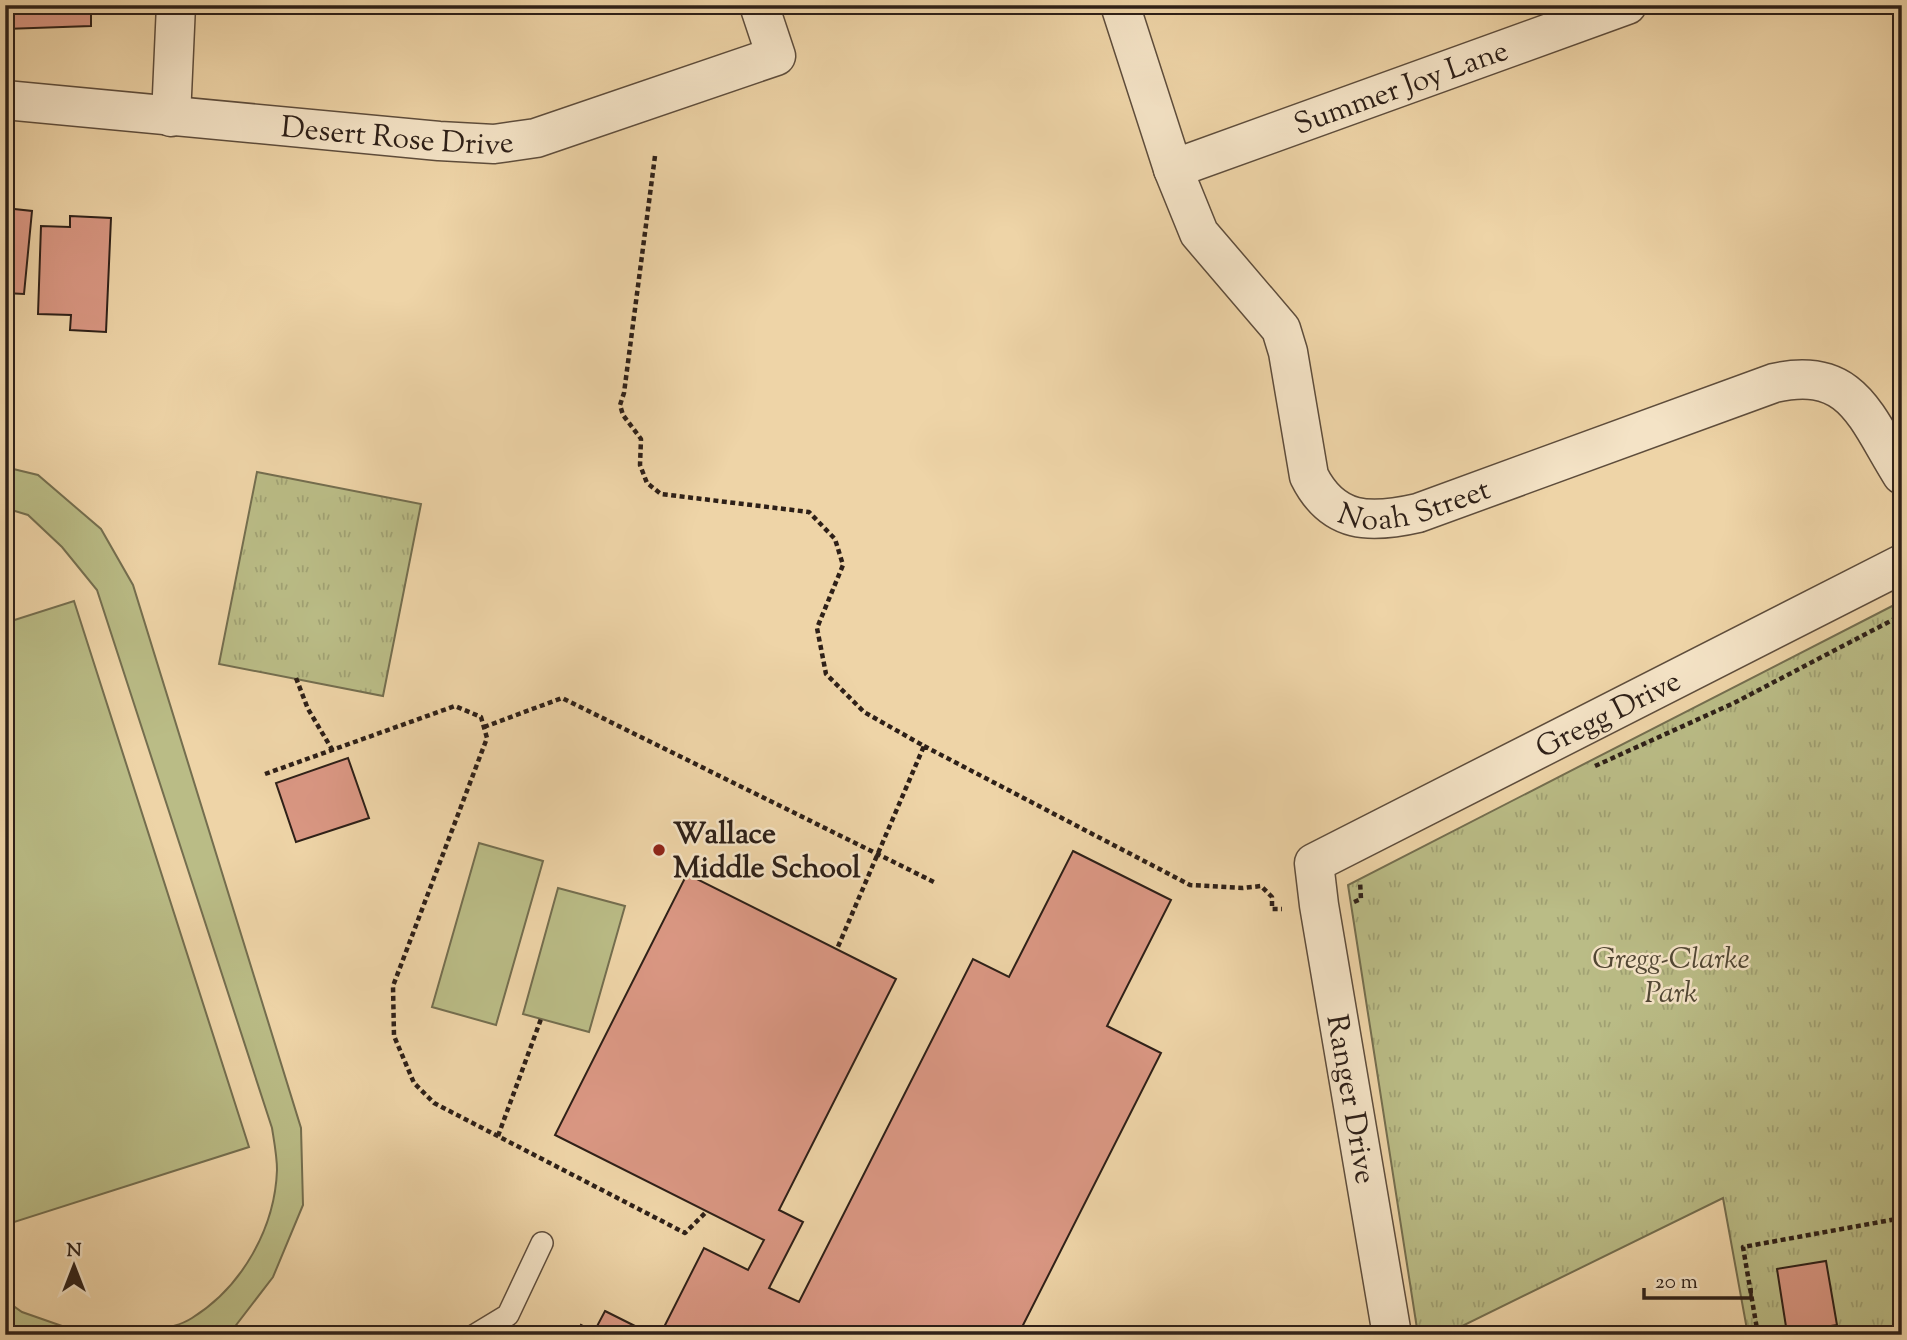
<svg xmlns="http://www.w3.org/2000/svg" width="1907" height="1340" viewBox="0 0 1907 1340" font-family="'Sorts Mill Goudy',serif">
<style>
.grass{fill:#babc86;stroke:#746e4f;stroke-width:2}
.park{fill:url(#park-tufts);stroke:#746e4f;stroke-width:2}
.building{fill:#da9783;stroke:#2e2018;stroke-width:2}
.lines{fill:none;stroke-linecap:round;stroke-linejoin:round}
.service-casing{stroke:#5e4d3c;stroke-width:24}
.minor-casing{stroke:#5e4d3c;stroke-width:41}
.path{stroke:#2e2018;stroke-width:4.5;stroke-dasharray:5 3.5;stroke-linecap:butt}
.service{stroke:#f4e3c6;stroke-width:21}
.minor{stroke:#f4e3c6;stroke-width:38}
.poi-dot{fill:#8f2418;stroke:#f4e3c6;stroke-width:2.5}
.labels{text-anchor:middle;stroke-width:5;stroke-linejoin:round;paint-order:stroke}
.street-label{font-size:30px;fill:#2e2018;stroke:#f4e3c6}
.poi-label{font-size:30px;font-weight:bold;fill:#2e2018;stroke:#f4e3c6;text-anchor:start}
.park-label{font-size:30px;font-style:italic;fill:#514734;stroke:#f4e3c6}
</style>
<defs>
<pattern id="park-tufts" width="24" height="20" patternUnits="userSpaceOnUse" patternTransform="scale(1.75)"><rect width="24" height="20" fill="#babc86"/><path d="M3 7l-1-3M5 7V3M7 7l1-3M15 17l-1-3M17 17v-4M19 17l1-3" fill="none" stroke="#a0a173"/></pattern>
</defs>
<rect width="100%" height="100%" fill="#eed4a7"/>
<filter id="stains"><feTurbulence type="fractalNoise" baseFrequency=".00286" numOctaves="4"/><feColorMatrix values="0 0 0 0 .2 0 0 0 0 .09 0 0 0 0 .02 0 0 0 .5 -.17"/></filter>
<radialGradient id="worn" r=".72"><stop offset=".6" stop-color="#630" stop-opacity="0"/><stop offset="1" stop-color="#630" stop-opacity=".3"/></radialGradient>
<!-- grass -->
<path class="grass" d="M5 467 38 475 101 529 133 585 301 1128 303 1205 273 1277 230 1333 225 1335H135C153 1330 177 1328 192 1318 242 1287 275 1228 277 1170 277 1156 274 1141 272 1128L97 590 62 547 28 515 5 508Z
M74 601 249 1147 5 1225V623Z
M479 843 543 861 496 1025 432 1007Z
M558 888 625 906 589 1032 523 1014Z
M5 1300 22 1312 82 1333 131 1335H5Z"/>
<!-- park -->
<path class="park" d="M257 472 421 504 383 696 219 664Z
M1902 601V1335H1748L1723 1198 1444 1335H1418L1348 885Z"/>
<!-- building -->
<path class="building" d="M5 5H91V26L5 29Z
M5 208 32 211 24 294 5 293Z
M70 216 111 218 106 332 70 330 71 315 38 314 41 226 70 227Z
M348 758 369 818 296 842 276 783Z
M1073 851 1171 900 1107 1026 1161 1053 1018 1335H660L704 1248 748 1270 764 1240 555 1135 687 874 896 979 779 1210 803 1222 769 1288 799 1302 973 959 1009 977Z
M1826 1261 1837 1325 1787 1333 1777 1269Z
M605 1311 653 1335H577L581 1325 594 1332Z"/>
<g class="lines">
<defs>
<path id="service" d="M475 1335 508 1315 542 1243"/>
<g id="minor">
<path id="s1" d="M1120 5 1173 169 1199 233 1281 329 1288 352 1309 476C1333 524 1370 524 1418 513L1774 383C1853 365 1866 418 1902 475"/>
<path id="s2" d="M5 100 439 141 494 144 536 138 776 56 759 5"/>
<path d="M171 117 176 5"/>
<path id="s3" d="M1173 169 1627 5"/>
<path id="s4" d="M1392 1335 1319 905 1314 863 1902 564"/>
</g>
</defs>
<!-- service casing -->
<use href="#service" class="service-casing"/>
<!-- minor casing -->
<use href="#minor" class="minor-casing"/>
<!-- path -->
<path class="path" d="M655 156 624 393 620 405 623 415 641 439 640 465 647 483 661 494 809 512 835 539 843 565 817 628 826 674 864 712 924 746 837 949
M296 678 308 709 333 751
M484 727 562 698 934 882
M924 746 1190 885 1243 888 1261 886 1272 897V909H1282
M1595 766 1734 703 1902 615
M265 774 455 706 481 717 487 738 393 986 394 1036 414 1083 434 1103 685 1233 707 1211
M1354 902 1361 899 1360 881
M498 1136 541 1019
M1803 1331 1804 1335
M1758 1335 1743 1247 1902 1218"/>
<!-- service -->
<use href="#service" class="service"/>
<!-- minor -->
<use href="#minor" class="minor"/>
</g>
<!-- markers -->
<circle class="poi-dot" cx="659" cy="850" r="7"/>
<g class="labels">
<!-- street labels -->
<g class="street-label">
<text dy="10" stroke="none"><textPath href="#s3" startOffset="242">Summer Joy Lane</textPath></text>
<text dy="10" stroke="none"><textPath href="#s2" startOffset="394">Desert Rose Drive</textPath></text>
<text dy="10" stroke="none"><textPath href="#s1" startOffset="642">Noah Street</textPath></text>
<text dy="10" stroke="none"><textPath href="#s4" startOffset="808">Gregg Drive</textPath></text>
<text transform="translate(1352 1099) rotate(80)" y="10">Ranger Drive</text>
</g>
<!-- poi labels -->
<g class="poi-label">
<text x="673" y="843">Wallace<tspan x="673" dy="34">Middle School</tspan></text>
</g>
<!-- park labels -->
<g class="park-label">
<text x="1671" y="968">Gregg-Clarke<tspan x="1671" dy="34">Park</tspan></text>
</g>
</g>
<!-- margin -->
<rect width="1907" height="1340" fill="none" stroke="#eed4a7" stroke-width="28"/>
<rect x="7" y="7" width="1893" height="1326" fill="none" stroke="#2e2018" stroke-width="3.5"/>
<rect x="14" y="14" width="1879" height="1312" fill="none" stroke="#2e2018" stroke-width="2"/>
<!-- north arrow -->
<g transform="translate(74 1266)" stroke="#f4e3c6" stroke-width="5" paint-order="stroke">
<path d="M0-5L12 26L0 18L-12 26Z" fill="#2e2018"/>
<text y="-10" font-size="19" font-weight="bold" text-anchor="middle" fill="#2e2018">N</text>
</g>
<!-- scale -->
<path d="M1644 1288v10h107v-10" fill="none" stroke="#2e2018" stroke-width="3.5"/>
<text x="1655" y="1288" font-size="21" fill="#2e2018" stroke="#f4e3c6" stroke-width="5" paint-order="stroke">20 m</text>
<rect width="100%" height="100%" filter="url(#stains)"/>
<rect width="100%" height="100%" fill="url(#worn)"/>
</svg>
